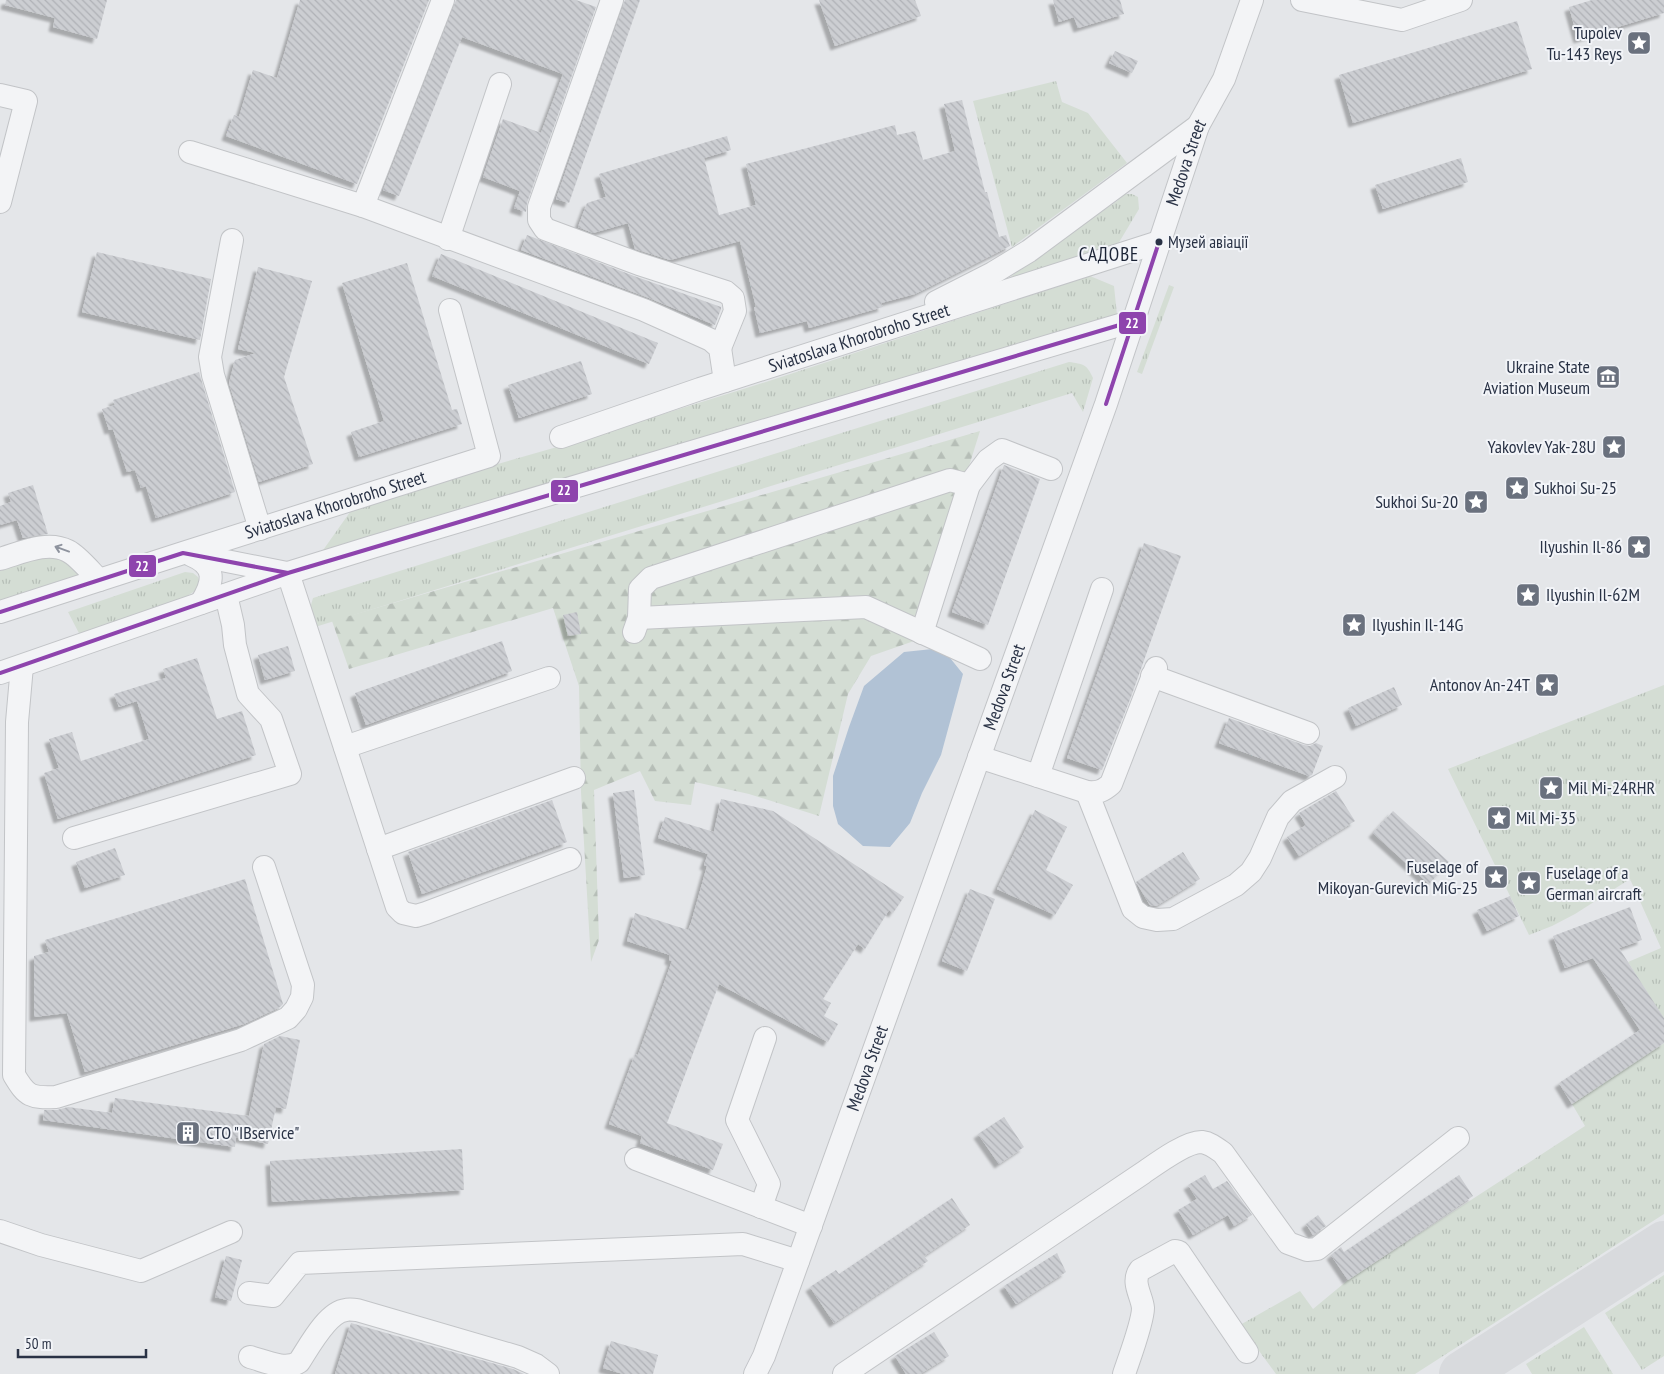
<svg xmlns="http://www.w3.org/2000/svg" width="1664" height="1374" viewBox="0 0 1664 1374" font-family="'PT Sans Narrow',sans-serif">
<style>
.grass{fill:url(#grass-tufts)}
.forest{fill:url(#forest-firs)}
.water{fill:#b1c2d5}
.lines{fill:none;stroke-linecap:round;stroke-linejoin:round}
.taxiway{stroke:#d8dadd;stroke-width:46}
.building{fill:url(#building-back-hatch);filter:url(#shadow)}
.minor-casing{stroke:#c2c4c7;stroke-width:24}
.minor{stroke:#f3f4f6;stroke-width:22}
.bus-1-casing{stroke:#f2f4f8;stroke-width:8}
.bus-1{stroke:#8e44ad;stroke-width:4}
.oneway{stroke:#8e939e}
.bus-dot{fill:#293245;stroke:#f2f4f8;stroke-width:2}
.labels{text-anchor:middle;stroke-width:4;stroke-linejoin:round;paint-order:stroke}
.bus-label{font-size:17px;fill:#293245;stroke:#f2f4f8;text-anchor:start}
.poi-label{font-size:18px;fill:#293245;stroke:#f2f4f8;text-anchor:end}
.street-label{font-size:18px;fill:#293245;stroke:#f2f4f8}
.neighbourhood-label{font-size:19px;letter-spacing:1px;fill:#1b2335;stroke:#f2f4f8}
.line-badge{stroke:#f2f4f8;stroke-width:2}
.badge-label{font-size:14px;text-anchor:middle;font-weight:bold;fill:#fff}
</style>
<defs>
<pattern id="grass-tufts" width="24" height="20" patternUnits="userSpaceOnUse" patternTransform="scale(1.25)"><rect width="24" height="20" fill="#d4ddd4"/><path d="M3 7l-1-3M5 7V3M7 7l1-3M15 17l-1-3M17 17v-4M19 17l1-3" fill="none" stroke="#b6beb7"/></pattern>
<pattern id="forest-firs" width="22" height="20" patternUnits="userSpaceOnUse" patternTransform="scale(1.25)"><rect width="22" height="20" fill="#d4ddd4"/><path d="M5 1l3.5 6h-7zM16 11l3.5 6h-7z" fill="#b6beb7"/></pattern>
<pattern id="building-back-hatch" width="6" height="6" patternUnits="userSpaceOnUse" patternTransform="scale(1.25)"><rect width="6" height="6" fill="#ccced2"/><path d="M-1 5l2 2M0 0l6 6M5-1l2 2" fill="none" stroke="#afb1b6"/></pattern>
<filter id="shadow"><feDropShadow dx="-4.5" dy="4.5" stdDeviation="1" flood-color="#0004"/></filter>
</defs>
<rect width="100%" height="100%" fill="#e4e6e9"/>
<!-- grass -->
<path class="grass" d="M1056 81 1062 102 1088 113 1127 163 1012 247 973 101Z
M1125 194H1132L1138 197 1139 209 1118 244 1001 285 1025 265 1117 201Z
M1090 276 1114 286 1117 315 321 553 355 505 564 445 772 380Z
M1169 285 1174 287 1142 374 1137 372Z
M1069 362C1083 364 1087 364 1093 378L1083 412 1072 393 315 627 309 612 313 598Z
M54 552 87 578 0 605V571Z
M185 572 193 573 198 577 201 587 167 609 82 639 68 612Z
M1664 685V1019L1628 962 1661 948 1630 879 1575 914 1552 926 1529 935 1448 769Z
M1664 1043V1214L1415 1374H1276L1240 1325 1300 1291 1313 1309 1348 1280 1585 1126 1572 1104Z
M1664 1275V1356L1642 1370 1605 1313Z
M1584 1327 1613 1374H1532L1526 1364Z"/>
<!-- forest -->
<path class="forest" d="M980 431 914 641 871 656 848 694 819 816 749 794 695 782 691 805 655 801 640 771 594 790 599 940 591 962 581 792 579 686 553 608 349 669 332 621Z"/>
<!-- water -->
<path class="water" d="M942 648 963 674 941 755 922 793 910 823 890 847 863 846 838 824 833 806V776L849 727 864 686 904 652Z"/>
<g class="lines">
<!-- taxiway -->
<path class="taxiway" d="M1462 1374 1664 1244"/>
</g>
<!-- building -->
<path class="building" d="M6 0H107L97 39 53 27 55 18 5 5Z
M300 0H429L357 184 226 136 234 115 239 117 253 70 277 78Z
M456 0H576L596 7 527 203 526 212 514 208 520 191 483 177 503 119 541 133 563 74 462 37 399 196 383 190Z
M625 0H640L569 203 556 199Z
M819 0H915L921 16 835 46Z
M1053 0H1120L1124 14 1078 28 1074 17 1059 22Z
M1592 0H1664V13L1578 39 1569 7Z
M1517 21 1532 69 1353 123 1339 75Z
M1115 51 1138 61 1132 73 1109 63Z
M962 100 985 192H987L999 237 1006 235 1010 246 915 294 881 303 883 307 809 328 807 321 760 333 754 307H756L740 241 670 260 635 249 628 223 593 233 578 227 587 203 606 197 599 174 727 136 731 150 704 158 719 215 756 205 746 164 895 125 897 135 915 131 923 160 955 151 944 104Z
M1461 158 1468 182 1383 209 1375 185Z
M527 235 634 276 721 307V309L715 325 649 298 521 250Z
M97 252 211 279 200 340 82 312Z
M441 254 658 343 649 364 432 276Z
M407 263 452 410 457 409 462 424 359 457 351 432 384 421 342 283Z
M258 267 312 281 284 377 313 464 259 482 229 383 235 360 256 353 238 349Z
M581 361 592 394 519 418 508 385Z
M199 372 235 492 156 518 146 486 141 488 135 470 127 472 113 429 109 430 102 409 115 405 113 400Z
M1004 465 1040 479 988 625 952 612Z
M33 485 48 534 23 538 17 520 0 525V506L11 502 8 493Z
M1144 543 1181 556 1131 697 1102 770 1067 758Z
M577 612 581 634 568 636 563 615Z
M502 641 512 671 366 725 355 693Z
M288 646 295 671 265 680 258 655Z
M197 658 217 719 242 711 256 755 58 819 44 773 59 768 49 739 72 732 81 761 149 739 137 701 119 707 114 694 166 678 163 669Z
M1394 687 1402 705 1356 726 1348 708Z
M1229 718 1304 745 1310 746 1316 743 1323 746 1312 775 1309 776 1219 743Z
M634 790 645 875 624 878 613 793Z
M1336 791 1355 821 1299 856 1287 837 1306 825 1299 813Z
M721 799 773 811 904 897 893 913 889 910 865 949 858 944 823 999 831 1003 824 1016 838 1024 828 1042 719 984 667 1123 723 1144 713 1170 640 1143 642 1136 609 1124 635 1054 638 1055 672 961 669 960 670 955 627 941 635 913 688 930 691 923 707 866 704 865 708 854 658 838 665 817 714 832Z
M552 800 567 842 422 894 408 852Z
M1035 810 1067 827 1046 870 1073 885 1055 915 997 889Z
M1393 811 1449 862 1429 884 1373 833Z
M115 848 125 875 85 888 76 862Z
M1183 852 1200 879 1156 906 1150 905 1136 882Z
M245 879 283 1004 280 1007 244 1024 85 1072 67 1013 34 1017V956L49 952 45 940Z
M970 889 995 899 967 971 942 961Z
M1510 896 1519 916 1487 931 1477 910Z
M1630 907 1642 940 1619 948 1664 1018V1043L1572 1104 1559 1083 1640 1030 1593 958 1565 968 1553 936Z
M280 1036 300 1040 286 1109 276 1107 268 1144 236 1137 235 1147 43 1120 44 1110H57L68 1107 112 1113 115 1098 249 1116 264 1044Z
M1004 1117 1024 1147 999 1164 978 1134Z
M462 1149 464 1190 272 1202 270 1161Z
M1205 1175 1213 1189 1227 1181 1252 1215 1234 1226 1228 1215 1193 1235 1178 1210 1197 1199 1188 1185Z
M1459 1175 1473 1196 1348 1280 1331 1255 1341 1247 1344 1252Z
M952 1198 970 1225 924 1256 928 1261 834 1323 810 1287 836 1270 839 1274Z
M1318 1215 1326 1226 1313 1235 1306 1224Z
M1057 1253 1066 1272 1016 1304 1004 1286Z
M226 1256 242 1260 231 1301 215 1297Z
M351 1323 513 1369 524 1374H335Z
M934 1332 949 1356 920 1374H906L895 1356Z
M611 1341 658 1355 653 1374H623L603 1368Z"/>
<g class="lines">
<defs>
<g id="minor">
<path d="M612 0 539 207V220L545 229 639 264 726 292 733 298 735 311 720 348"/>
<path d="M1302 0 1402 20 1461 0"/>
<path d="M0 95 26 101 0 202"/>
<path d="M190 152 363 206 644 310 711 340 720 348 725 381"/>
<path d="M363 206 443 0"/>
<path d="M448 239 500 84"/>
<path d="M232 240 210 357 213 375 260 529"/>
<path d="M936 302 993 273 1029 251 1198 126"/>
<path id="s1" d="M561 437 700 389 1159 242"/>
<path d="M186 553 287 573"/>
<path d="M191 555C217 566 214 582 201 603"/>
<path d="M0 559C21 553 47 540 68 551 78 556 91 572 99 580"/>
<path d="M288 573 397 907 403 913 416 916 426 913 570 859"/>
<path id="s2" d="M0 612 183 553 489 456 450 310"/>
<path d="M639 618 866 607 980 659"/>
<path d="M634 632 639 618 640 589 651 578 950 480 969 485"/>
<path d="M922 633 969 485 988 460 1002 450 1051 469"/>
<path d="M22 666 17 722 14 1075C27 1097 31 1098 56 1097L241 1040 288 1018 296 1009 302 997 303 985 264 867"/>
<path d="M0 673 288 573 372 547 1133 321"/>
<path d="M1152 676 1308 733"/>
<path d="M345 747 549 678"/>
<path d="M979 757 1087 792C1098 793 1103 791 1111 784L1156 668"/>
<path d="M1038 776 1102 589"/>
<path d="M1087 792 1133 909 1143 917 1157 920 1173 919 1236 885 1251 872 1260 858 1278 817 1292 801 1335 777"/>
<path d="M74 838 290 774 271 719 248 694 235 645 233 625 226 595"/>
<path d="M378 849 574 778"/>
<path d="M636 1159 811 1226"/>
<path d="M761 1207 769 1184 737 1120 765 1038"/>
<path d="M0 1231 41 1245 141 1271 231 1232"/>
<path d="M249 1293 273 1296 300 1263 743 1244 798 1261"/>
<path d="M250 1357C265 1361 285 1371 299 1362 309 1347 327 1312 346 1310 349 1309 354 1310 357 1310L518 1357 536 1365 548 1374"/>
<path id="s3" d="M755 1374 764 1356 1106 404 1198 126 1224 79 1252 0"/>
<path d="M844 1374 1143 1173C1156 1164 1187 1141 1202 1142 1210 1143 1216 1148 1223 1153L1288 1243 1307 1250 1317 1249 1458 1138"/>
<path d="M1124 1374C1129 1359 1143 1322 1143 1308 1142 1296 1131 1282 1140 1270L1175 1251 1179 1252 1247 1352"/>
</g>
</defs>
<!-- minor casing -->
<use href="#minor" class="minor-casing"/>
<!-- minor -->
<use href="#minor" class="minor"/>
<defs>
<path id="bus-1" d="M1106 404 1159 242
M0 612 183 553 288 573
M0 673 288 573 1133 321"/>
</defs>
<!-- bus-1 casing -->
<use href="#bus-1" class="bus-1-casing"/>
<!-- bus-1 -->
<use href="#bus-1" class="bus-1"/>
</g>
<!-- one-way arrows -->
<defs><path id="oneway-shaft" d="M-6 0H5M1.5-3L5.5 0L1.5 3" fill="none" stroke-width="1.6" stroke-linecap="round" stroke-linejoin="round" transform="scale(1.25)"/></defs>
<use class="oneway" href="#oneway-shaft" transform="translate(62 549) rotate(-160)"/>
<!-- icons -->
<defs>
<symbol id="sight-square" viewBox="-11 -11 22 22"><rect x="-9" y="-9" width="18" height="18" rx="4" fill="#6a717e" stroke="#f2f4f8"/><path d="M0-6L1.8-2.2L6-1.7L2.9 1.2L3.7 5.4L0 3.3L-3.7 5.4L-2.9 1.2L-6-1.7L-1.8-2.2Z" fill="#fff"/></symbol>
<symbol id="museum-square" viewBox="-11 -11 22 22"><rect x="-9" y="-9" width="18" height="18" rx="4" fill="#6a717e" stroke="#f2f4f8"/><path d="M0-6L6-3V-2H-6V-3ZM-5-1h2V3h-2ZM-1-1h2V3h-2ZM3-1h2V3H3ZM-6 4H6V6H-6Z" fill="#fff"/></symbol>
<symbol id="building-square" viewBox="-11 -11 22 22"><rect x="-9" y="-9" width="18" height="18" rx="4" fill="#6a717e" stroke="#f2f4f8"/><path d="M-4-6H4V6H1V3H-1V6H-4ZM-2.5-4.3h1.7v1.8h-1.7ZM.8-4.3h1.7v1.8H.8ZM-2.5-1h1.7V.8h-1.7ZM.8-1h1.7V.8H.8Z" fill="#fff"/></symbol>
</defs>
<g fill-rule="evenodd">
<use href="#sight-square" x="1625" y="29" width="28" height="28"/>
<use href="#museum-square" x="1594" y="363" width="28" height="28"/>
<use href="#sight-square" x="1600" y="433" width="28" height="28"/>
<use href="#sight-square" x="1503" y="474" width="28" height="28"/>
<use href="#sight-square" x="1462" y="488" width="28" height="28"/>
<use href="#sight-square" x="1625" y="533" width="28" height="28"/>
<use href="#sight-square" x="1514" y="581" width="28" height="28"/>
<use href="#sight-square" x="1340" y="611" width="28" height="28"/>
<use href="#sight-square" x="1533" y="671" width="28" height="28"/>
<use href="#sight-square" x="1537" y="774" width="28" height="28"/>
<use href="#sight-square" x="1485" y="804" width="28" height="28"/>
<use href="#sight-square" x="1482" y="863" width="28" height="28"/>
<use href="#sight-square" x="1515" y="869" width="28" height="28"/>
<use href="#building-square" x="174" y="1119" width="28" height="28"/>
</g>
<!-- markers -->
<circle class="bus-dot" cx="1159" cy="242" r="4.5"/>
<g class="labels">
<!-- bus labels -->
<g class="bus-label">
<text x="1168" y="248">Музей авіації</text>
</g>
<!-- poi labels -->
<g class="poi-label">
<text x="1622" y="39">Tupolev<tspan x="1622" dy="21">Tu-143 Reys</tspan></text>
<text x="1590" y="373">Ukraine State<tspan x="1590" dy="21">Aviation Museum</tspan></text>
<text x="1596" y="453">Yakovlev Yak-28U</text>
<text x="1534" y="494" text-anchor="start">Sukhoi Su-25</text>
<text x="1458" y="508">Sukhoi Su-20</text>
<text x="1622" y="553">Ilyushin Il-86</text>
<text x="1546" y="601" text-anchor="start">Ilyushin Il-62M</text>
<text x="1372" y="631" text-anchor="start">Ilyushin Il-14G</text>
<text x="1530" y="691">Antonov An-24T</text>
<text x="1568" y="794" text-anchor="start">Mil Mi-24RHR</text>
<text x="1516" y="824" text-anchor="start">Mil Mi-35</text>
<text x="1478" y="873">Fuselage of<tspan x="1478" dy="21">Mikoyan-Gurevich MiG-25</tspan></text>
<text x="1546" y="879" text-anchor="start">Fuselage of a<tspan x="1546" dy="21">German aircraft</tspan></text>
<text x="206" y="1139" text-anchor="start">СТО "IBservice"</text>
</g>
<!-- street labels -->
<g class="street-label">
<text dy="6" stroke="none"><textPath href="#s3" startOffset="1286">Medova Street</textPath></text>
<text dy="6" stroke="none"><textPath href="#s1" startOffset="314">Sviatoslava Khorobroho Street</textPath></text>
<text dy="6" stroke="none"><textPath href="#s2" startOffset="352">Sviatoslava Khorobroho Street</textPath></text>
<text dy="6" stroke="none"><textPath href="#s3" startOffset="731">Medova Street</textPath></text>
<text dy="6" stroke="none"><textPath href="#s3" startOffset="326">Medova Street</textPath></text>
</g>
<!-- neighbourhood labels -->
<g class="neighbourhood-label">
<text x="1109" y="261">САДОВЕ</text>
</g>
</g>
<g class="line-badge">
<rect x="1118" y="311" width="29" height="24" rx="5" fill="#8e44ad"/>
<rect x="550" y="479" width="29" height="24" rx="5" fill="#8e44ad"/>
<rect x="128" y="554" width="29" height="24" rx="5" fill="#8e44ad"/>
</g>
<g class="badge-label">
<text x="1132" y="328">22</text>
<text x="564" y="495">22</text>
<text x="142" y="571">22</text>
</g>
<!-- scale -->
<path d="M18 1349v8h128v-8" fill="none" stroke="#293245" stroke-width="2.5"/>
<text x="25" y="1349" font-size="15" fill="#293245" stroke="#f2f4f8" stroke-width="4" paint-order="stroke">50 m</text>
</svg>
